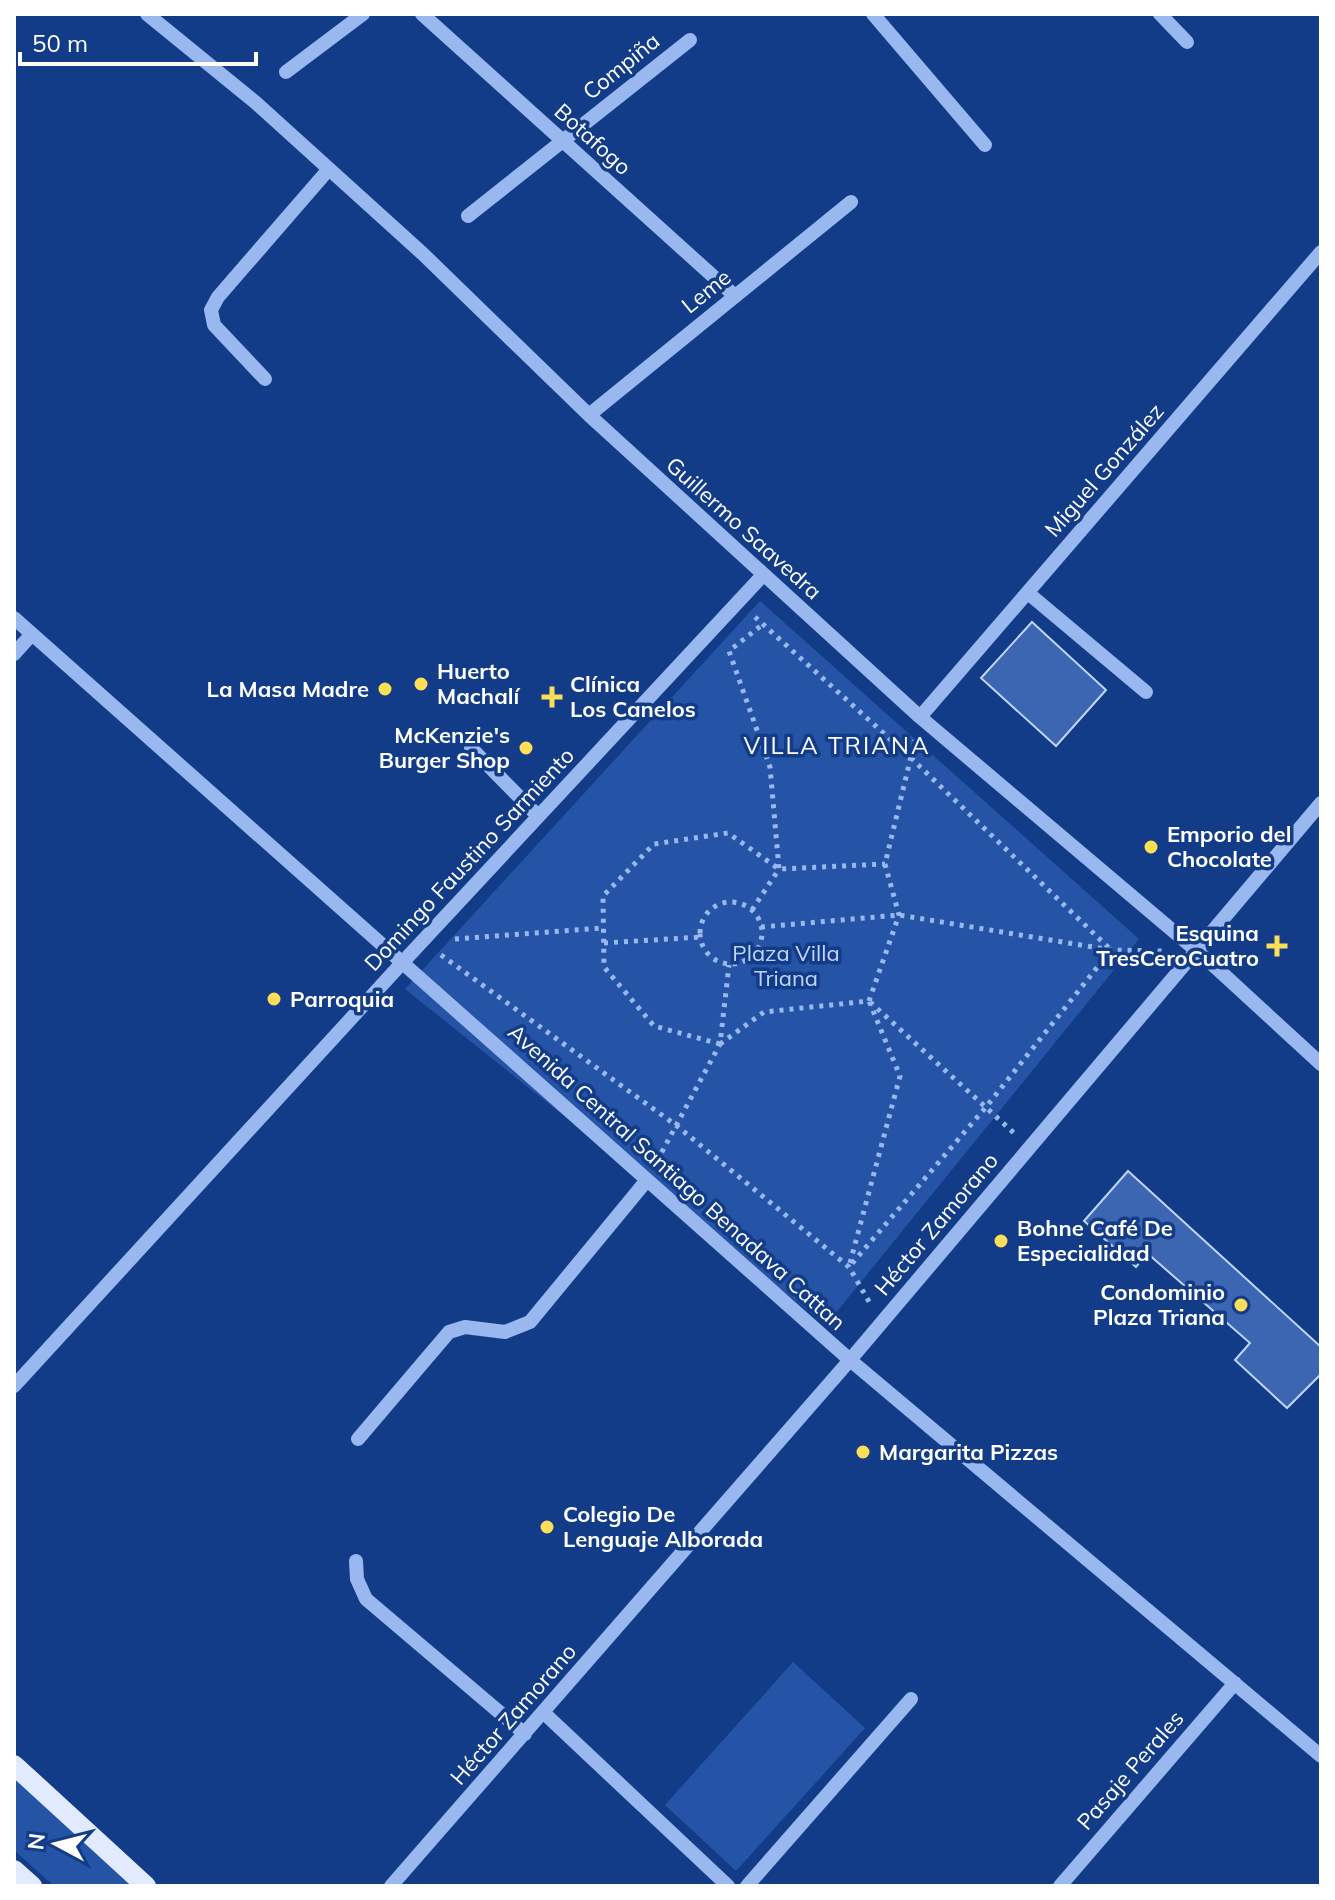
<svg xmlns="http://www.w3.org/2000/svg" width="1335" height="1900" viewBox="0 0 1335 1900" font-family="Mulish,sans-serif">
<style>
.green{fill:#2554a7}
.building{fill:#3c66b2;stroke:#bfd5fb;stroke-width:2}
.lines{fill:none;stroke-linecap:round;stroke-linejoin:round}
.path{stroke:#99b8ef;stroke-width:5;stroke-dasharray:4 6;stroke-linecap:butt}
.minor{stroke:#99b8ef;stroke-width:14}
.major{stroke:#e1eaff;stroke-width:20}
.poi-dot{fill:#ffde57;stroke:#133c88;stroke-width:3}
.labels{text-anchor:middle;stroke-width:7;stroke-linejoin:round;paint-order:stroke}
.street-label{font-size:22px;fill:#fff;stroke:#133c88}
.poi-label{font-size:22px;font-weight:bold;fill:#fff;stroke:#133c88;text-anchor:start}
.park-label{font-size:22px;fill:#bfd5fb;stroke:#133c88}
.neighbourhood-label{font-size:24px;letter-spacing:2px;fill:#fff;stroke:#133c88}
</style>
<rect width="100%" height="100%" fill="#133c88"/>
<!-- green -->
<path class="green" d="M760 601 1139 939 826 1325 405 989Z
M793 1662 865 1728 736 1871 665 1805Z
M14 1775 136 1886H54L14 1850Z"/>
<!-- building -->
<path class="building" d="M1032 622 1106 690 1056 746 981 678Z
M1128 1171 1321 1347V1374L1287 1408 1235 1360 1250 1343 1147 1253 1136 1267 1084 1221Z"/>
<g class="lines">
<!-- path -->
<path class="path" d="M755 617 911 758 1111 950 986 1107 849 1267
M700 933a31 31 0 1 1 62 0a31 31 0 1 1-62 0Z
M752 910 779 869 770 767 729 651 763 624
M761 927 899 915 1111 950 1164 951
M455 939 603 928
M604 943 700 937
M441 955 677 1126 849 1267 871 1305
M870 1002 1014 1133
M720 1044 654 1026 604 967 603 896 654 844 728 833 779 869 885 864
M720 1044 764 1012 869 1001 899 915 885 864 915 740
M657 1161 720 1044 729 965
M850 1263 900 1076 869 1001"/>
<!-- minor -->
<path class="minor" d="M147 14 255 102 423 254 589 415 920 717 1211 963 1321 1064
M422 14 735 296
M873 14 985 145
M1160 14 1187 42
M286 72 363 14
M468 216 690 40
M265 379 214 325 211 310 218 297 329 169
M589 415 851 202
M1028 593 1146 692
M14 618 850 1360 1321 1756
M14 654 32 634
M920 717 1321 252
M471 748 538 816
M14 1386 402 963 763 575
M358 1439 449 1332 465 1327 505 1332 530 1322 647 1180
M356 1561 357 1579 366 1599 525 1734
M544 1713 728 1886
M391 1886 850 1360 1321 803
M747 1886 911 1699
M1060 1886 1235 1683"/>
<!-- major -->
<path class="major" d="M14 1765 146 1886
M14 1870 32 1886"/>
</g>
<!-- markers -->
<g class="poi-dot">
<circle cx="421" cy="684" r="8"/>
<circle cx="385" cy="689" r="8"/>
<path d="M548 685h8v8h8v8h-8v8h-8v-8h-8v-8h8z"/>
<circle cx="526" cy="748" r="8"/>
<circle cx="1151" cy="847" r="8"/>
<path d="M1273 934h8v8h8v8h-8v8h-8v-8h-8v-8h8z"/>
<circle cx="274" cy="999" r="8"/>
<circle cx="1001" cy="1241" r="8"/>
<circle cx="1241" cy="1305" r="8"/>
<circle cx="863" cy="1452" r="8"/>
<circle cx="547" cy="1527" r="8"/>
</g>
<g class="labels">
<!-- street labels -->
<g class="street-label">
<text transform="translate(621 66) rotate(-39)" y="8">Compiña</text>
<text transform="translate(593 139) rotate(42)" y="8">Botafogo</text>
<text transform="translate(706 291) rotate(-39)" y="8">Leme</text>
<text transform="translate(1104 470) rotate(-49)" y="8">Miguel González</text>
<text transform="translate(744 528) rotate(42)" y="8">Guillermo Saavedra</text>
<text transform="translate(469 859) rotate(-47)" y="8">Domingo Faustino Sarmiento</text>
<text transform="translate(677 1177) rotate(42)" y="8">Avenida Central Santiago Benadava Cattan</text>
<text transform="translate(936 1224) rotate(-50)" y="8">Héctor Zamorano</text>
<text transform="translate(513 1714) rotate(-49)" y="8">Héctor Zamorano</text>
<text transform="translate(1130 1770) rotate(-49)" y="8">Pasaje Perales</text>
</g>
<!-- poi labels -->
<g class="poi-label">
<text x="437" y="679">Huerto<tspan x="437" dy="25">Machalí</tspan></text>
<text x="570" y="692">Clínica<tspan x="570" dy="25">Los Canelos</tspan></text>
<text x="369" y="697" text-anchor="end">La Masa Madre</text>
<text x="510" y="743" text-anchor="end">McKenzie's<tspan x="510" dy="25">Burger Shop</tspan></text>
<text x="1167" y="842">Emporio del<tspan x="1167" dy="25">Chocolate</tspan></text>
<text x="1259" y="941" text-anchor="end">Esquina<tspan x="1259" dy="25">TresCeroCuatro</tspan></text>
<text x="290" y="1007">Parroquia</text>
<text x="1017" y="1236">Bohne Café De<tspan x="1017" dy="25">Especialidad</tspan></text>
<text x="1225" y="1300" text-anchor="end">Condominio<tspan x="1225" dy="25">Plaza Triana</tspan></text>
<text x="879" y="1460">Margarita Pizzas</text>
<text x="563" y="1522">Colegio De<tspan x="563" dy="25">Lenguaje Alborada</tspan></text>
</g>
<!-- park labels -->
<g class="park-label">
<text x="786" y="961">Plaza Villa<tspan x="786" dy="25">Triana</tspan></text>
</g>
<!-- neighbourhood labels -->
<g class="neighbourhood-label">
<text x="837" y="754">VILLA TRIANA</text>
</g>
</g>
<!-- border -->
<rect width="1335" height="1900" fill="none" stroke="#ffffff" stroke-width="32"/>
<!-- north arrow -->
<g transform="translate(56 1844) rotate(277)" stroke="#133c88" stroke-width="6" paint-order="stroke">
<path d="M0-6L14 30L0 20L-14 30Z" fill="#ffffff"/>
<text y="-12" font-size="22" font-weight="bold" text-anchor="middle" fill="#ffffff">N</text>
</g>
<!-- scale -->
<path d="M20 52v12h236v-12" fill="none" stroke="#ffffff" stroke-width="4"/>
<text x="32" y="52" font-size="24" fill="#ffffff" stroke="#133c88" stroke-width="6" paint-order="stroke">50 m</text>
</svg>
